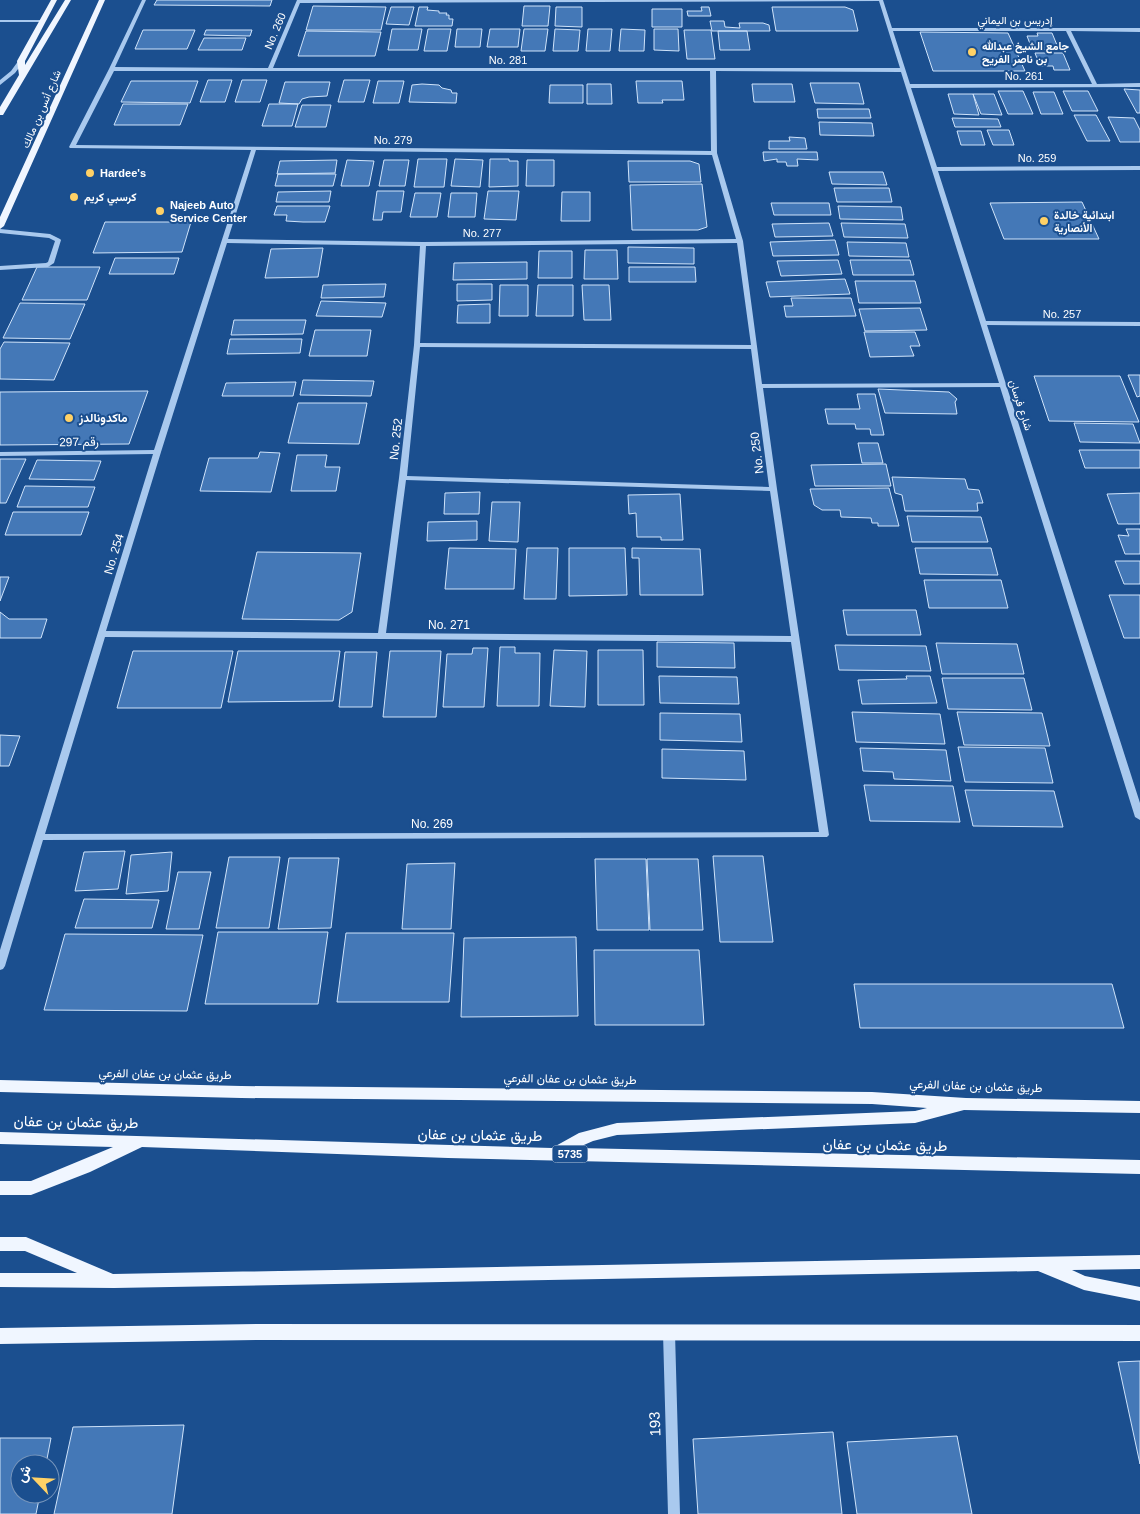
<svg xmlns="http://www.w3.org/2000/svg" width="1140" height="1514" viewBox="0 0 1140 1514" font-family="Arial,Vazirmatn,sans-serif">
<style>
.building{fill:#4478b7;stroke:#cfe3fa}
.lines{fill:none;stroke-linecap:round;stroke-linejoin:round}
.minor{fill:#a9c9ee;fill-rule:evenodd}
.major{fill:#f0f6ff;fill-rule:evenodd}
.poi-dot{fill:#ffd166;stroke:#1b4f8f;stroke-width:2}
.labels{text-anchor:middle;stroke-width:4;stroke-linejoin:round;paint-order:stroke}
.far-street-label{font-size:11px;fill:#fff;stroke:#1b4f8f}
.far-poi-label{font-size:11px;font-weight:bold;fill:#fff;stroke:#1b4f8f;text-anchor:start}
.shield{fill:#1b4f8f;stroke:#bbcadd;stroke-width:1}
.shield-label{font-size:11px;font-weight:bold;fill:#fff}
.poi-label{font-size:12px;font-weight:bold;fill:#fff;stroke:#1b4f8f;text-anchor:start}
.street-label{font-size:12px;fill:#fff;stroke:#1b4f8f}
.near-street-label{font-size:15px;fill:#fff;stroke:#1b4f8f}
</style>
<rect width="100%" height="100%" fill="#1b4f8f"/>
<!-- building -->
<path class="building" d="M157 0H272L270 6 154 5Z
M313 6 386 7 381 30H306Z
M524 6H550L548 26H522Z
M391 7H414L409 25 386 24Z
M419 7H428L427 10 439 11V13H447L446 15H449V19H453L452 26H415Z
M556 7H582V27L555 26Z
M701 7H709L711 16H688L687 11H702Z
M772 7H845L853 10 858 31H776Z
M652 9H682V27H652Z
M710 21H724L725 27 740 28 739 23H763L769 25 770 31H712Z
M392 29H422L418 50H388Z
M428 29H451L447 51H424Z
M457 29H482L480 47H455Z
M490 29H520L518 47H487Z
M524 29H548L545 51H521Z
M555 29 580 30 578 51H553Z
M588 29H612L610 51H586Z
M621 29 645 30 644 51H619Z
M654 29H678L679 51 654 50Z
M143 30H195L187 49H135Z
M206 30H252L250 36 204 35Z
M684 30H711L715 59H687Z
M306 31 381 32 375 56H298Z
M718 31H747L750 50H720Z
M920 32 1008 33 1025 71H933Z
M1037 33H1052L1059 50 1032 49 1027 36H1038Z
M204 38H246L242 50H198Z
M1035 53H1063L1070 70H1054L1053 66H1040Z
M208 80H232L225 102H200Z
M242 80H267L260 102H235Z
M344 80H370L364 102H338Z
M131 81H198L190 103 121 102Z
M378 81H404L399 103H373Z
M636 81H682L684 100H662L663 103H638Z
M285 82H330L327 96 309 97 302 99 299 104 279 103Z
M810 83H859L864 104 815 103Z
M422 84 439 85 442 88 451 90 452 93H457L456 103 409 102 412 85Z
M587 84H611L612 104H587Z
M752 84H792L795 102H754Z
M550 85H583V103H549Z
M1124 89 1140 90V113H1137Z
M998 91H1023L1033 114H1008Z
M1063 91H1088L1098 111H1072Z
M1033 92H1054L1063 114H1041Z
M948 94H973L979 115 954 114Z
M973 94H994L1002 115 981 114Z
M123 104H188L180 125H114Z
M269 104H298L292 126H262Z
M302 105H331L326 127H295Z
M817 109H869L871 118H818Z
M1074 115H1096L1110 141H1087Z
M1108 117 1134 118 1140 130V142H1120Z
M952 118 998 119 1001 127H955Z
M819 122 872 123 874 136 820 135Z
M987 130H1009L1014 145H993Z
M957 131H981L985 145H961Z
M789 137 805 138 807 149H769V141H790Z
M763 152H817L818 160 797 159 798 166H787L786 162H777V159L764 161Z
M418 159H447L444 187H414Z
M455 159 483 160 480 187 451 186Z
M490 159H509V161H518V186L489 187Z
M337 160 335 173 277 174 280 161Z
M347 160 374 161 369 186H341Z
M384 160H409L405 186H379Z
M527 160H554V186H526Z
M628 161H690L699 164 701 182H629Z
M829 172H883L887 185 832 184Z
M278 174H336L333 186H275Z
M702 184 707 227 698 230H632L630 185Z
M834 188H889L892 202H837Z
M331 191 329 202H276L278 192Z
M377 191H404L401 212H383L382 220H373Z
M488 191H519L516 220 484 219Z
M562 192H590V221H561Z
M415 193H441L437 217H410Z
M451 193H477L475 217H448Z
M1082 202 1099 239H1004L990 203Z
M771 203H829L831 215H774Z
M277 206H330L325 222H303L286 221 287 215H274Z
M838 206 901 207 903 220 840 219Z
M105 222H191L182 252 93 253Z
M829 223 833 236 775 237 772 224Z
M841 223 905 224 908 238 844 237Z
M835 240 839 255 773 256 770 242Z
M847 242 906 243 909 257 849 256Z
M628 247 694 248V264L628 263Z
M323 248 318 277 265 278 271 249Z
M585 250H617L618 279H584Z
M539 251H572V278H538Z
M115 258H179L174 274H109Z
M838 260 842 274 781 276 777 261Z
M850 260H910L914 275H853Z
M527 262V279L453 280 454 263Z
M37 267H100L87 300H22Z
M629 267H695L696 282H629Z
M845 279 850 294 770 297 766 282Z
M855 281H915L921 303H859Z
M386 284 384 297 321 298 323 285Z
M457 284H492V300L457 301Z
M500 285H528V316H499Z
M538 285H573V316H536Z
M582 285H609L611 320H584Z
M791 298H851L856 316 786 317 784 306H793Z
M321 301 386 303 382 317 316 316Z
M20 303 85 304 70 339 3 338Z
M490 304V323H457L458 305Z
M920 308 927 330 865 331 859 309Z
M234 320H306L303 334 231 335Z
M315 330H371L367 356H309Z
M864 332H915L920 346H910L914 356 870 357Z
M230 339H302L300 353 227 354Z
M4 342 70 343 54 380 0 379V349Z
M1128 375H1140V396L1137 397Z
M1034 376H1120L1139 422 1049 421Z
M303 380 374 381 371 396 300 395Z
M296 382 293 396H222L226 383Z
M878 389 949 392 957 399 955 402 957 414 885 413Z
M148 391 129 444 0 445V392Z
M857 394H875L884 435H871L870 429H856L855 424H828L825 409H860Z
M298 403H367L359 444 288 443Z
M1074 423 1133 424 1140 443 1080 442Z
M858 443H878L883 463H862Z
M1079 450H1140V468H1085Z
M260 452 280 453 271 492 200 491 209 458H258Z
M297 455H327L325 467H340L336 491H291Z
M0 459H26L6 503H0Z
M37 460 101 461 94 480 29 479Z
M886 464 891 486H815L811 465Z
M892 477 965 479 968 489 979 490 983 503H977L978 511H905L902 495 895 493Z
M25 486 95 487 88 507H17Z
M889 488 899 526H878V523H872L871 518 841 517 840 510H822L814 505 810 489Z
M480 492 479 514H444L445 493Z
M1140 493V524H1118L1107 494Z
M680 494 683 540H661V537H637L636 513 629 514 628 495Z
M492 502H520L518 542 489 541Z
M13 512H89L81 535H5Z
M907 516 981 517 988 542H912Z
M477 521V540L427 541 428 522Z
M1126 529H1140V554H1125L1118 535 1129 536Z
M449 548 516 549 514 589H445Z
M527 548H558L556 599H524Z
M569 548H625L627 595 569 596Z
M632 548 700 549 703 595H640L639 558H632Z
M915 548H991L998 575 920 574Z
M257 552 361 553 352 612 339 620 242 619Z
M1115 561H1140V584H1124Z
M0 577H9L0 601Z
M924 580H1001L1008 608H929Z
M1109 595H1140V638H1124Z
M843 610H916L921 635H847Z
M0 612 9 619H47L41 638H0Z
M657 642 734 643 735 668 657 667Z
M936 643 1017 644 1024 674H942Z
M835 645 926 646 931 671 839 670Z
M500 647H515V653H540L539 706H497Z
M473 648H488L484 707H443L447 654H472Z
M554 650 587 651 585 707 550 706Z
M598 650H643L644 705H598Z
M133 651H233L221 708H117Z
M238 651H340L333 701 228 702Z
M390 651H441L436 717H383Z
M345 652H377L372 707H339Z
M659 676 737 677 739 704 660 703Z
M906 676H930L937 703 862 704 858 680 907 679Z
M942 678H1024L1032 710 948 709Z
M852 712 940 714 945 744 856 742Z
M957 712 1042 713 1050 746 964 745Z
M660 713 740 714 742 742 660 740Z
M0 735 20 736 9 766H0Z
M958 747 1045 748 1053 783 965 782Z
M860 748 946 750 951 781 894 779 893 772 863 771Z
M662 749 744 751 746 780 662 778Z
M864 785 953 786 960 822 870 821Z
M965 790 1054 791 1063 827 973 826Z
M125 851 118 889 75 891 84 852Z
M172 852 168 891 126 894 131 855Z
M713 856H763L773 942H720Z
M229 857H280L269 928H216Z
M289 858H339L331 928 278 929Z
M595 859H646L649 930H597Z
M647 859H698L703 930H650Z
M455 863 451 929H402L407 864Z
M178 872H211L199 929H166Z
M84 899 159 900 152 928H75Z
M218 932H328L318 1004H205Z
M346 933H454L449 1002H337Z
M65 934 203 935 187 1011 44 1010Z
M576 937 578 1016 461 1017 464 938Z
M594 950H699L704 1025H595Z
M854 984H1112L1124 1028H860Z
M1140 1361V1464L1118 1362Z
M184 1425 172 1514H54L73 1427Z
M833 1432 842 1514H698L693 1439Z
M957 1436 972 1514H857L847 1442Z
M0 1438H51L46 1464H20V1494H40L36 1514H0Z"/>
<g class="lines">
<!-- minor -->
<path class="minor" d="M142 0H146L115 67 268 68 297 0H883L892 28H1140V32L1071 31 1097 84 1140 83V87L911 88 937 167 1140 166V170L938 171 986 321 1140 322V326L987 325 1140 803V820L1135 817 1000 387 763 388 777 489 829 835 827 837 43 840 5 966 3 969 0 970V950L153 454 0 456V452L154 450 251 150 70 148 69 147 109 69ZM879 1 900 68H273L300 3ZM893 31H1066L1092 84H910ZM114 71H710L711 151 76 145ZM716 71 901 72 999 383 762 384 743 241 717 153ZM256 150 712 155 736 239 423 242 228 239ZM227 243 420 246 414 345 399 478 378 633 106 631 161 452ZM737 243 751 345 420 343 426 246ZM420 347 751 349 769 487 407 476ZM406 480 770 491 791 636 386 633ZM105 637 791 642 819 832 45 834Z
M0 20H42L44 21 42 22H0Z
M19 60 24 61 15 73 0 85V80L11 71Z
M0 229 50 234 60 239 61 240 54 263 48 267 0 270V266L46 263 48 262 55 241 49 238 0 233Z
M669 1328 673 1329 675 1333 680 1514H668L663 1333 665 1329Z"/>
<!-- major -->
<path class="major" d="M51 0H57L25 61V65L65 0H71L3 115H0V107L19 75 17 61Z
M99 0H105L4 226 0 229V217Z
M0 1080 241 1086 872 1092 966 1098 1140 1101V1113L964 1110 915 1123 617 1135 593 1141 577 1148 1140 1160V1174L448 1158 142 1147 90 1172 31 1195H0V1181H31L113 1147 0 1144V1132L552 1148 579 1133 617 1123 915 1111 927 1108 872 1104 241 1098 0 1092Z
M0 1237H26L113 1274 1140 1255V1269L1072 1270 1085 1276 1140 1287V1301L1084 1290 1038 1271 114 1288 0 1287V1273H77L25 1251H0Z
M256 1324 1140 1325V1341L256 1340 0 1344V1328Z"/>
</g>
<!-- markers -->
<g class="poi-dot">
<circle cx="972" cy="52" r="5"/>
<circle cx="90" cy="173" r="5"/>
<circle cx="74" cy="197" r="5"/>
<circle cx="160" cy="211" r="5"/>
<circle cx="1044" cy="221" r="5"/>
<circle cx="69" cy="418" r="5"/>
</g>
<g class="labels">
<!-- far-street labels -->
<g class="far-street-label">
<text x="1015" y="24">إدريس بن اليماني</text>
<text transform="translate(275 31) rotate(-67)" y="4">No. 260</text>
<text x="508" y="64">No. 281</text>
<text x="1024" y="80">No. 261</text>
<text transform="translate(41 109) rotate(-67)" y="4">شارع أنس بن مالك</text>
<text x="393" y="144">No. 279</text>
<text x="1037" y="162">No. 259</text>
<text x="482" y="237">No. 277</text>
<text x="1062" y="318">No. 257</text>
<text transform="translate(1021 405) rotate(72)" y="4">شارع فرسان</text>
</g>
<!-- far-poi labels -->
<g class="far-poi-label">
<text x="982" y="50">جامع الشيخ عبدالله<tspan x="982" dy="13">بن ناصر الفريح</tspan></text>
<text x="100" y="177">Hardee's</text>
<text x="84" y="201">كرسبي كريم</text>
<text x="170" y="209">Najeeb Auto<tspan x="170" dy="13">Service Center</tspan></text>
<text x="1054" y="219">ابتدائية خالدة<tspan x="1054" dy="13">الأنصارية</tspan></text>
</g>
<!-- shield labels -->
<rect class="shield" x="552.5" y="1145.5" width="35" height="17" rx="4"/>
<g class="shield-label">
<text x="570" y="1158">5735</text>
</g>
<!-- poi labels -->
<g class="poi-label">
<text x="79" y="422">ماكدونالدز</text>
</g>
<!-- street labels -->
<g class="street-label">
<text transform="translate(396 439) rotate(-84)" y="4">No. 252</text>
<text transform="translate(79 442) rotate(-1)" y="4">رقم 297</text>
<text transform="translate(757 453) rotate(-97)" y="4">No. 250</text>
<text transform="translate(114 554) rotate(-73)" y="4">No. 254</text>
<text x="449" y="629">No. 271</text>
<text x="432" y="828">No. 269</text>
<text transform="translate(165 1074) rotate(1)" y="4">طريق عثمان بن عفان الفرعي</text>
<text transform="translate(570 1079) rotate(1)" y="4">طريق عثمان بن عفان الفرعي</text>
<text transform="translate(976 1086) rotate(2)" y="4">طريق عثمان بن عفان الفرعي</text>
</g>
<!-- near-street labels -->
<g class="near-street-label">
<text transform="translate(76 1122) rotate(1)" y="5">طريق عثمان بن عفان</text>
<text transform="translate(480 1135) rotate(1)" y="5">طريق عثمان بن عفان</text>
<text transform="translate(885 1145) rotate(1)" y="5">طريق عثمان بن عفان</text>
<text transform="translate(655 1424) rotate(-92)" y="5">193</text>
</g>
</g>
<!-- north arrow -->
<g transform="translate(35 1479) rotate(295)"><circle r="24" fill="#1b4f8f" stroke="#7695bc"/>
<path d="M0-4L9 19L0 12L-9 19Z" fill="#ffd166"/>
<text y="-8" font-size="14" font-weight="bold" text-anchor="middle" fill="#ffffff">ش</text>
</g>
</svg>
